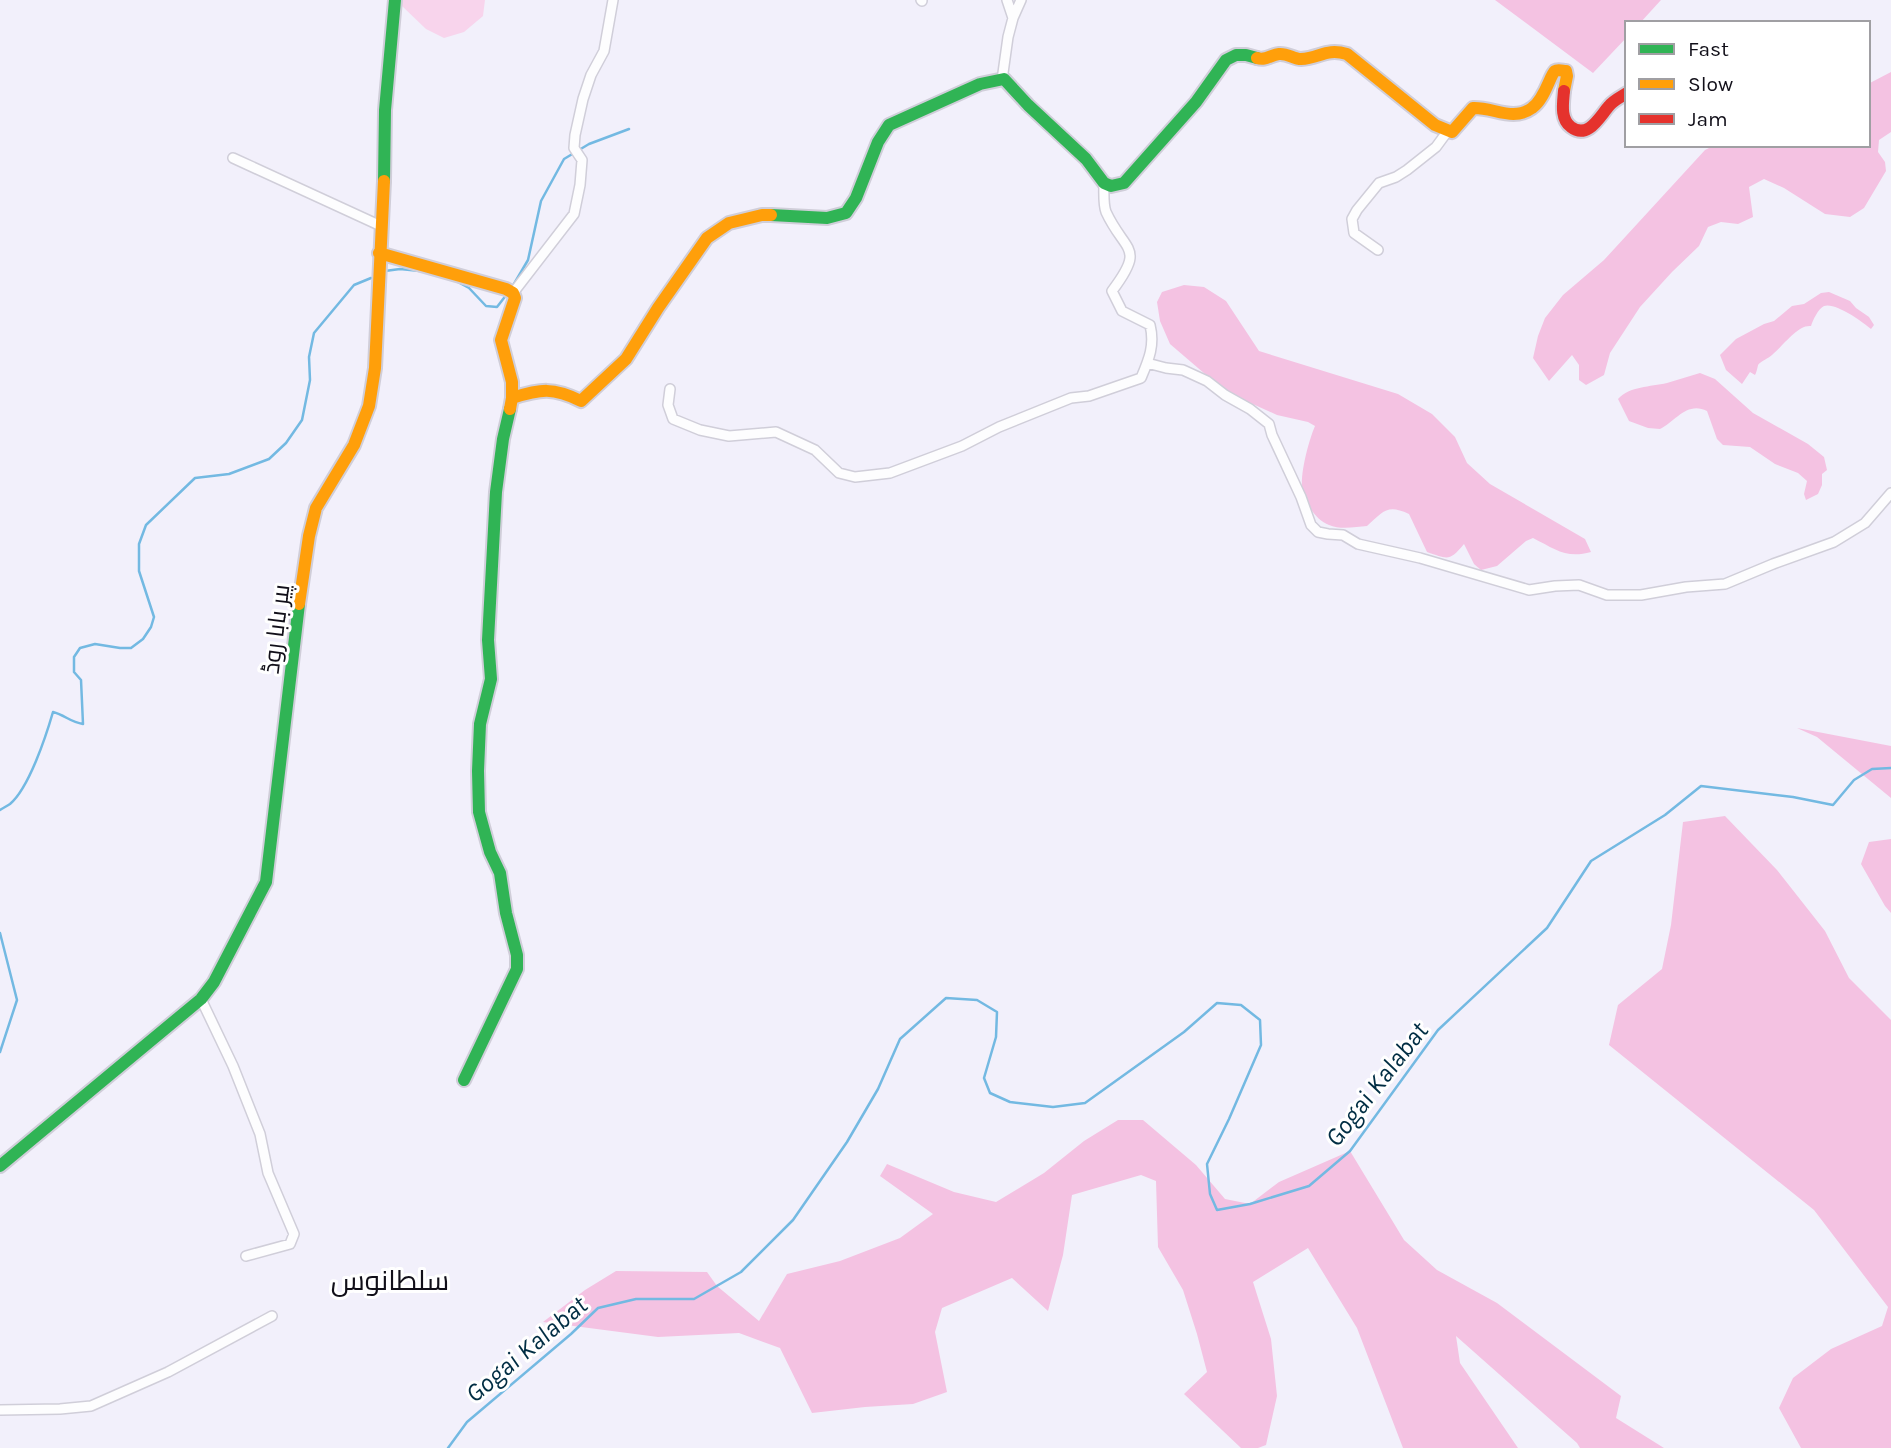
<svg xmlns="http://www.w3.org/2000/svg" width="1891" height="1448" viewBox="0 0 1891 1448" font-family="Karla,Cairo,sans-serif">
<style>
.green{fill:#f8d4ec}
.forest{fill:#f4c2e2}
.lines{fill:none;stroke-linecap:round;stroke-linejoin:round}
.stream{stroke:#73b9e2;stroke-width:2.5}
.street-casing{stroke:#d0ced9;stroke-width:12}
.fast-casing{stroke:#d0ced9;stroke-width:16}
.slow-casing{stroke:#d0ced9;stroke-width:16}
.jam-casing{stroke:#d0ced9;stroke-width:16}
.street{stroke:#fdfdfe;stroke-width:9}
.fast{stroke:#30b455;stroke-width:12}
.slow{stroke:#ff9f0a;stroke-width:12}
.jam{stroke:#e5322d;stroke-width:12}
.labels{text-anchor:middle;stroke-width:6;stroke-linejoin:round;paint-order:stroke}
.street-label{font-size:24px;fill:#110f19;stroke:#fff}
.water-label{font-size:26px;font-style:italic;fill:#002d43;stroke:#fff}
.quarter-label{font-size:28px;fill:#110f19;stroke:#fff}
</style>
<rect width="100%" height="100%" fill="#f2f0fb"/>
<!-- green -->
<path class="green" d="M401 0H485L483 16 464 32 444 38 426 29 401 5Z"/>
<!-- forest -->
<path class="forest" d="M1495 0H1661L1640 23H1627V37L1593 73Z
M1891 72V132L1879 140 1878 152 1885 162 1886 171 1864 208 1850 217 1825 214 1784 188 1764 179 1749 187 1753 217 1738 224 1721 222 1708 227 1699 246 1672 272 1640 307 1610 353 1604 375 1586 385 1579 380V365L1572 355 1549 381 1533 358 1538 336 1545 318 1563 295 1604 260 1705 150 1715 145H1868V84Z
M1184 285 1204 287 1226 301 1259 351 1398 394 1432 414 1455 437 1467 463 1490 484 1585 539 1591 552C1566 559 1555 549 1533 538L1526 541 1497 566 1481 570 1474 564 1464 544C1449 562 1448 559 1427 552L1409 514C1387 504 1384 511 1367 526 1356 527 1340 530 1329 525 1315 520 1303 500 1302 486 1301 470 1309 440 1315 426L1308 422 1277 415 1246 401 1219 386 1170 344 1160 321 1157 302 1162 292Z
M1829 292 1850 301 1856 308 1869 317 1874 325 1871 329C1863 322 1835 302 1824 306 1818 309 1813 320 1811 326 1798 324 1782 347 1772 355 1768 359 1762 360 1758 365 1758 366 1756 374 1755 375L1750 372 1742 384 1726 370 1720 355 1736 339 1764 324 1774 321 1792 306 1804 304 1821 293Z
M1700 373 1715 379 1753 413 1808 444 1824 457 1827 470 1822 474V485L1818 494 1806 500 1804 494 1807 481 1798 473 1775 464 1750 447 1723 445 1717 439 1707 411C1687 401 1676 421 1660 429L1648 428 1629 421 1618 399C1630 386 1650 387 1667 383 1678 380 1689 376 1700 373Z
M1797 728 1891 746V798L1817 737Z
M1725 816 1777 870 1825 931 1849 978 1891 1020V1448H1801L1779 1408 1793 1378 1831 1349 1882 1326 1888 1307 1814 1210 1609 1045 1618 1005 1662 969 1671 925 1683 822Z
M1891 839V913L1885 906 1861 864 1869 842Z
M1118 1120H1143L1196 1165 1225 1199 1250 1204 1279 1182 1350 1151 1404 1240 1437 1270 1497 1303 1621 1396 1616 1418 1664 1448H1580L1577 1443 1456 1336 1460 1363 1518 1448H1403L1357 1328 1308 1248 1253 1282 1271 1339 1277 1396 1266 1445 1258 1448H1241L1184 1394 1207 1372 1197 1334 1183 1290 1158 1247 1156 1181 1141 1175 1072 1195 1063 1255 1048 1311 1012 1278 942 1308 935 1332 947 1392 913 1404 865 1407 812 1413 780 1348 739 1333 658 1337 543 1322 585 1290 616 1271 707 1272 717 1286 759 1321 787 1274 840 1261 900 1238 933 1214 880 1176 887 1164 954 1192 996 1202 1044 1173 1084 1141Z"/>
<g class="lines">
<!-- stream -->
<path class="stream" d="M385 271 400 269 420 271
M456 281 469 288 486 306 497 307 507 294
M511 289 528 260 541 201 564 159 589 144 629 129
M0 810C3 808 7 806 10 804 29 788 46 736 53 712 65 715 70 722 83 724L81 680 74 672V657L80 648 95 644 120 648H131L143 639 151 627 154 617 139 571V544L146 525 195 478 229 474 269 459 286 443 302 420 310 380 309 357 314 333 354 285 371 278
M0 933 17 1000 0 1052
M448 1448 467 1422 571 1334 598 1308 636 1299H694L741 1272 793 1220 847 1142 878 1089 900 1039 946 998 977 1000 997 1012 996 1037 984 1078 990 1093 1010 1102 1053 1107 1085 1103 1184 1032 1217 1003 1241 1005 1260 1020 1261 1045 1229 1119 1207 1164 1210 1194 1217 1210 1250 1204 1309 1186 1350 1151 1438 1030 1547 928 1591 861 1665 815 1701 786 1793 797 1833 805 1854 780 1872 769 1891 768"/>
<defs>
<path id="street" d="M921 0 922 1
M1013 18 1021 0
M1002 80 1008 37 1013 18 1007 0
M233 158 381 226
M1378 250 1354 233 1352 219 1357 210 1379 183 1396 177 1407 170 1436 147 1447 132
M513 293 574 214 580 185 582 160 574 148 575 135 583 99 591 75 604 51 613 0
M1147 363 1166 368 1183 370 1207 381 1225 395 1250 409 1269 424 1272 435 1301 497 1311 525 1318 532 1328 534 1343 535 1358 544 1420 558 1529 590 1555 586 1579 585 1607 595H1641L1686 587 1725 584 1773 564 1834 542 1865 523 1891 493
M670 389 668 405 673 419 700 430 729 436 776 432 815 450 839 473 855 477 890 473 962 446 999 427 1071 398 1089 396 1141 378C1149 359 1155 345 1150 325L1122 311 1112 291C1146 246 1125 253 1106 212 1103 204 1104 192 1104 183
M201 999 233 1066 260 1134 268 1173 294 1234 290 1244 246 1256
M0 1410 60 1409 91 1406 168 1372 272 1316"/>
<path id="fast" d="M384 181 385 110 395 0
M771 215 827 218 846 213 856 198 878 142 889 125 980 84 1004 79 1028 105 1086 159 1104 183 1111 186 1124 183 1196 102 1226 60 1236 55H1246L1257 58
M464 1080 517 969V955L506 913 500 873 490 852 479 812 478 771 480 724 491 679 488 640 496 492 503 439 510 409
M0 1166 201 999 214 982 266 882 299 604"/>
<path id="slow" d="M1257 58C1266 61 1270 55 1279 54 1287 53 1294 59 1301 59 1320 58 1326 48 1347 54L1435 125 1452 132 1473 108C1493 107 1513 122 1532 108 1545 99 1550 75 1555 71 1558 69 1563 71 1566 71L1567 76 1564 91
M379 253 506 289 513 293 515 298 501 340 512 382V398L510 409
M512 398C541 389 553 387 581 401L626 359 658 308 707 238 729 223 762 215H771
M299 604 309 536 316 508 354 445 369 406 375 368 384 181"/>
<path id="jam" d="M1564 91C1563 103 1560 119 1571 127 1588 140 1600 116 1609 106 1614 100 1621 97 1627 93"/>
</defs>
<!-- street casing -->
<use href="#street" class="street-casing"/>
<!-- fast casing -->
<use href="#fast" class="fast-casing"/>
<!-- slow casing -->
<use href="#slow" class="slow-casing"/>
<!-- jam casing -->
<use href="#jam" class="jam-casing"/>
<!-- street -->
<use href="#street" class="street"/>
<!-- fast -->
<use href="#fast" class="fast"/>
<!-- slow -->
<use href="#slow" class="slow"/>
<!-- jam -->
<use href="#jam" class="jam"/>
</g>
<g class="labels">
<!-- street labels -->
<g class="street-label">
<text transform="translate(276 629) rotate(-83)" y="8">پیر بابا روڈ</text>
</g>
<!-- water labels -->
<g class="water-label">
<text transform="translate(1376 1084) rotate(-52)" y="9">Gogai Kalabat</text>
<text transform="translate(526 1349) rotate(-40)" y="9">Gogai Kalabat</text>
</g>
<!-- quarter labels -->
<g class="quarter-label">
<text x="390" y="1290">سلطانوس</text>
</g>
</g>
<!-- legend -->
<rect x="1625" y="21" width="245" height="126" fill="#ffffff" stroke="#a09fa3" stroke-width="2"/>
<rect x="1639" y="44" width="35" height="10" fill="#30b455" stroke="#a09fa3" stroke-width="2"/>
<text x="1688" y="56" font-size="21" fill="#110f19">Fast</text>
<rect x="1639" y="79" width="35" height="10" fill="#ff9f0a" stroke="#a09fa3" stroke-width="2"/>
<text x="1688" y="91" font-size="21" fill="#110f19">Slow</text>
<rect x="1639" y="114" width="35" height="10" fill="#e5322d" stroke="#a09fa3" stroke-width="2"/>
<text x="1688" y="126" font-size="21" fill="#110f19">Jam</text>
</svg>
